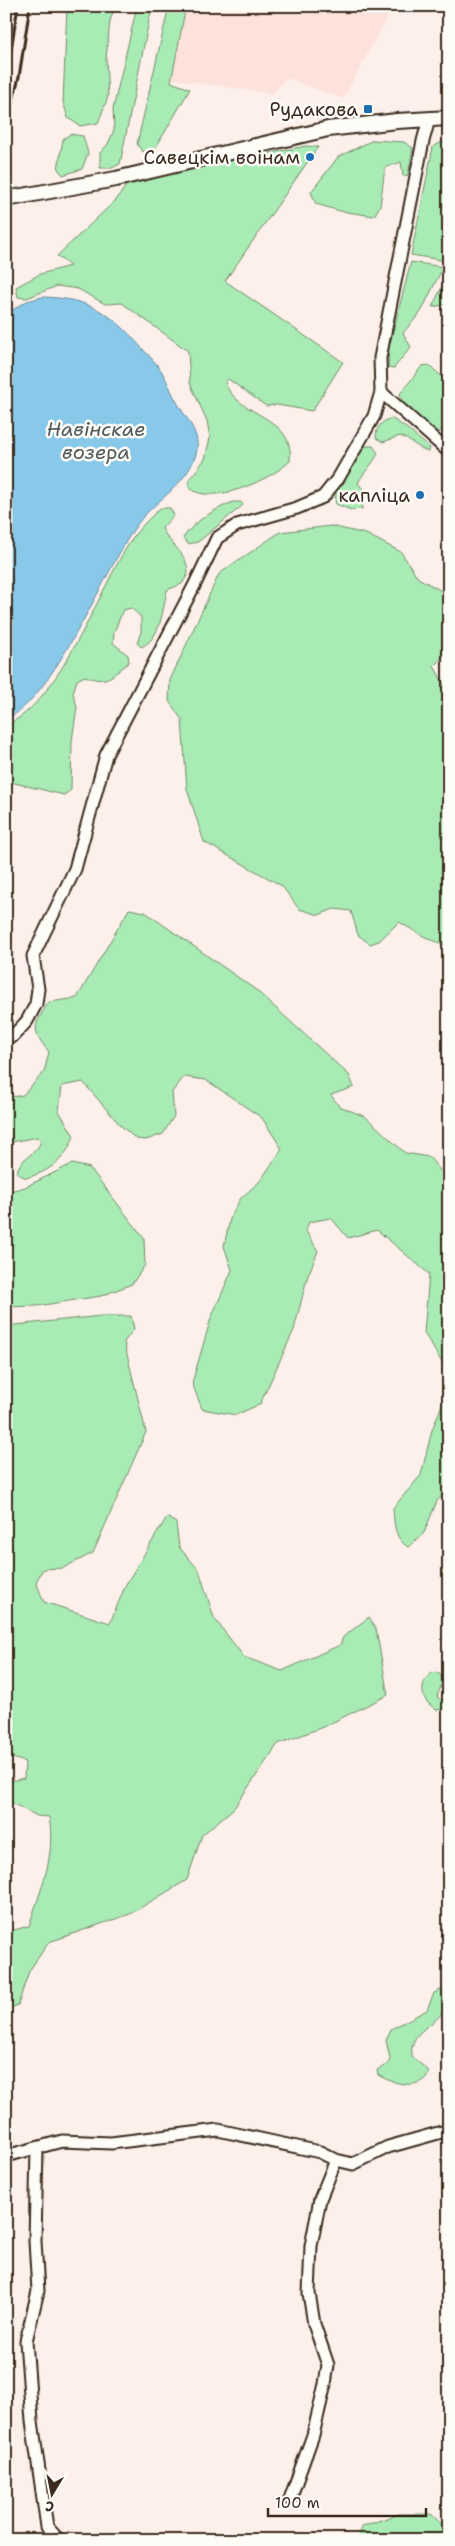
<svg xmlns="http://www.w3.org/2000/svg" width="455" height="2546" viewBox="0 0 455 2546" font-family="'Shantell Sans',sans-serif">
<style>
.built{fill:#fde2dc}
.green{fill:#a9ebb4;stroke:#728a69}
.water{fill:#88c9e9;stroke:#698998}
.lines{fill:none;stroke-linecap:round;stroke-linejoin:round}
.minor-casing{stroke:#3b2a1e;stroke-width:15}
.major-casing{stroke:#3b2a1e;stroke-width:18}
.minor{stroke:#fdfcf7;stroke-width:11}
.major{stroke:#fdfcf7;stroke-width:14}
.rail{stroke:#3b2a1e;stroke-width:3}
.poi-dot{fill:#1f6fb2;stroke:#fdfcf7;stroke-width:2}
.labels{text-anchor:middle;stroke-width:5;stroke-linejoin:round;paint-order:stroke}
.poi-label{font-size:19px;fill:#3b2a1e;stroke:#fdfcf7;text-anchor:end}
.water-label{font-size:20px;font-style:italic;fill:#525a5b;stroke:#fdfcf7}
</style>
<rect width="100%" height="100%" fill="#fdf0eb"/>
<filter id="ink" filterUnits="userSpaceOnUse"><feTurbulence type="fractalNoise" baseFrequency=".02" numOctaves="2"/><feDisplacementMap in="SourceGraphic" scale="10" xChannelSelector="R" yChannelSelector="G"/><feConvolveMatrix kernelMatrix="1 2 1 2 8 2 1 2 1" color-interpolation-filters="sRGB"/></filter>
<g filter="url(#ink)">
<!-- built -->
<path class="built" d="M186 6H394L343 99 286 78 272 94 172 79Z"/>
<!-- green -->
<path class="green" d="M67 6H115L110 21 106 59 108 97 98 123 80 126 68 118 63 102Z
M137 6H152L120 164 112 168H100V153L108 144 114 130 113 109Z
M169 6H186L171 82 190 89 155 149 143 152 137 144Z
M70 134 83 136 88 153 82 169 63 175 58 169 63 139Z
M449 138V260L447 261 411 255 433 147Z
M373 140 404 142 413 148 408 175 403 176 401 162 385 168 380 206 374 216 340 211 316 204 311 192 338 157Z
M306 146 318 147 225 281 343 362 312 411 277 405 266 406 228 379 225 382C235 416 296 415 290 461 272 479 212 507 189 488V480L205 459 210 438 207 421 190 383 188 351 122 303 105 304 78 289 57 286 27 298 18 297 16 287 40 274 70 266 57 256 117 199 129 181Z
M411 262 443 267 421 312 403 333 411 347 394 368 388 367 389 347Z
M449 273V304L432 307Z
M429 365 449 383V420L439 433 403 404 400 394 422 366Z
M391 418 405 427 430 448 429 452C417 448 411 440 400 436L383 442 376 438C376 427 381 422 391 418Z
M365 446H373L378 453C373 465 364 471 358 483L364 490 362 509 351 510 336 504C330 481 353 464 365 446Z
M233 502H241L243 505 198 542 188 544 183 538C194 521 215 509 233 502Z
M160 508H170L174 515 162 528C169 545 188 552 188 574L182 584 167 590C163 609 161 639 141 647L137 643 141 632V617L131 608 123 610 114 632 113 643 128 655 129 662C112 676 107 685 85 676L77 680 73 693 77 707 72 741 71 790 64 795 6 781V725C60 703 99 588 132 539 139 528 150 518 160 508Z
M331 526 366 534 401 552 418 578 449 595V654L444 655 434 666 449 693V945L446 946 423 936 399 922 379 941 370 944 358 935 351 911 334 909 319 915 299 909 282 886 204 842 187 789 182 720 169 701 170 680 219 574 280 532Z
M129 909 145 912 256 990 349 1075 354 1087 331 1095 339 1106 366 1117 405 1153 429 1157 449 1181V1489L437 1501 424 1533 408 1547C394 1539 394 1522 393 1508L421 1475 432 1430 447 1392 443 1364 424 1333 429 1274 377 1230 348 1238 331 1218 309 1222 306 1231 318 1251 307 1278 294 1330 260 1404 236 1415 202 1409 192 1383 211 1318 232 1270 224 1246 230 1219 240 1199 260 1181 282 1149 262 1118 206 1080 184 1077 172 1092 174 1116 163 1134 146 1140 136 1139 120 1125 83 1082 62 1086 59 1111 74 1136C65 1160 51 1171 26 1178L17 1173C18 1158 37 1155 41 1141L38 1137 6 1143V1098L23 1095 44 1072 49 1052C30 1029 34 1025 49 1002L77 998Z
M72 1164 90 1168 144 1238 145 1265 132 1284 101 1296 37 1306 6 1307V1192L25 1187Z
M101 1316H131L134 1329 124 1342 146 1432 93 1553 63 1568 43 1569 36 1582 44 1602 110 1623 126 1584 167 1517 176 1523 179 1547 199 1570 214 1618 244 1657 282 1671 340 1645 343 1637 369 1617 376 1629 388 1695 323 1727 278 1744 234 1808 202 1835 187 1880 130 1914 49 1942 29 1971 18 2005 6 2010V1932L29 1926C41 1888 56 1857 49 1817L37 1816 6 1800V1782L24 1778 25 1762 6 1756V1326Z
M435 1672 441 1675 442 1683 437 1697 446 1703 445 1709 436 1710C434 1707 429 1705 427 1702 419 1693 423 1675 435 1672Z
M440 1990 446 1994C451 2027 407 2023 412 2057L429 2071C424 2092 392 2084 378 2075L377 2070 388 2064 390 2059 386 2040 391 2029 427 2010 434 1993Z
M399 2514H431L449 2531V2540H356L363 2526Z"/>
<!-- water -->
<path class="water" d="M42 297C87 298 111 312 140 346 147 354 156 362 162 372 168 382 171 392 177 402 185 418 202 433 196 454 186 487 154 500 136 526 105 570 52 701 6 719V314L27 301Z"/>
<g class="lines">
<defs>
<path id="minor" d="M381 392 449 452
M6 1039 13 1036 27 1021 36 1004 38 989 33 956 75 869 106 755 195 584 217 538 237 525 297 508 323 497 339 477 374 416 381 392 380 358 423 141 429 119
M37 2148 35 2241 38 2291 26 2341 32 2421 47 2527 59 2540
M6 2156 62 2141 111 2143 218 2130 320 2152 336 2160
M290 2499 313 2435 325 2384 328 2365 314 2324 309 2293 311 2246 320 2199 336 2160 353 2164 388 2147 449 2130"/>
<path id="major" d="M6 199 116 179 328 129 397 121 449 118"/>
</defs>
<!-- minor casing -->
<use href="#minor" class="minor-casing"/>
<!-- major casing -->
<use href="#major" class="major-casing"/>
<!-- minor -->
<use href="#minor" class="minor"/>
<!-- major -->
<use href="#major" class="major"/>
<!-- rail -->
<path class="rail" d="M6 81 18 6
M6 128 19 77 30 6"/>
</g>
</g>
<!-- markers -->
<g class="poi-dot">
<rect x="363" y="104" width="10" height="10" rx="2.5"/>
<circle cx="310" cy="157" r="5"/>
<circle cx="420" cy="495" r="5"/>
</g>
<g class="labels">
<!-- poi labels -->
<g class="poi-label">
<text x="358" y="116">Рудакова</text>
<text x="300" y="164">Савецкім воінам</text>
<text x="410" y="502">капліца</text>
</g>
<!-- water labels -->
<g class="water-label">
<text x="96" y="436">Навінскае<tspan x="96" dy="23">возера</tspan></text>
</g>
</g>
<!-- margin -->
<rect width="455" height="2546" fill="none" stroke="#fdfcf7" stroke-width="25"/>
<rect x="12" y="12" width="430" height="2521" fill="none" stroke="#3b2a1e" stroke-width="2" filter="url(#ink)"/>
<!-- north arrow -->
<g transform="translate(52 2494) rotate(190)" stroke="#fdfcf7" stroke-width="4" paint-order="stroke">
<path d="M0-4L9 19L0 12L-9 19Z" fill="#3b2a1e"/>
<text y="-8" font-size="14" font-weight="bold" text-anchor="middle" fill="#3b2a1e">С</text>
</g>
<!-- scale -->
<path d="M268 2508v8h158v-8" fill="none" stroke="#3b2a1e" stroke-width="2.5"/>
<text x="275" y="2508" font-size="15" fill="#3b2a1e" stroke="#fdfcf7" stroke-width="4" paint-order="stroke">100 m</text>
</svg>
